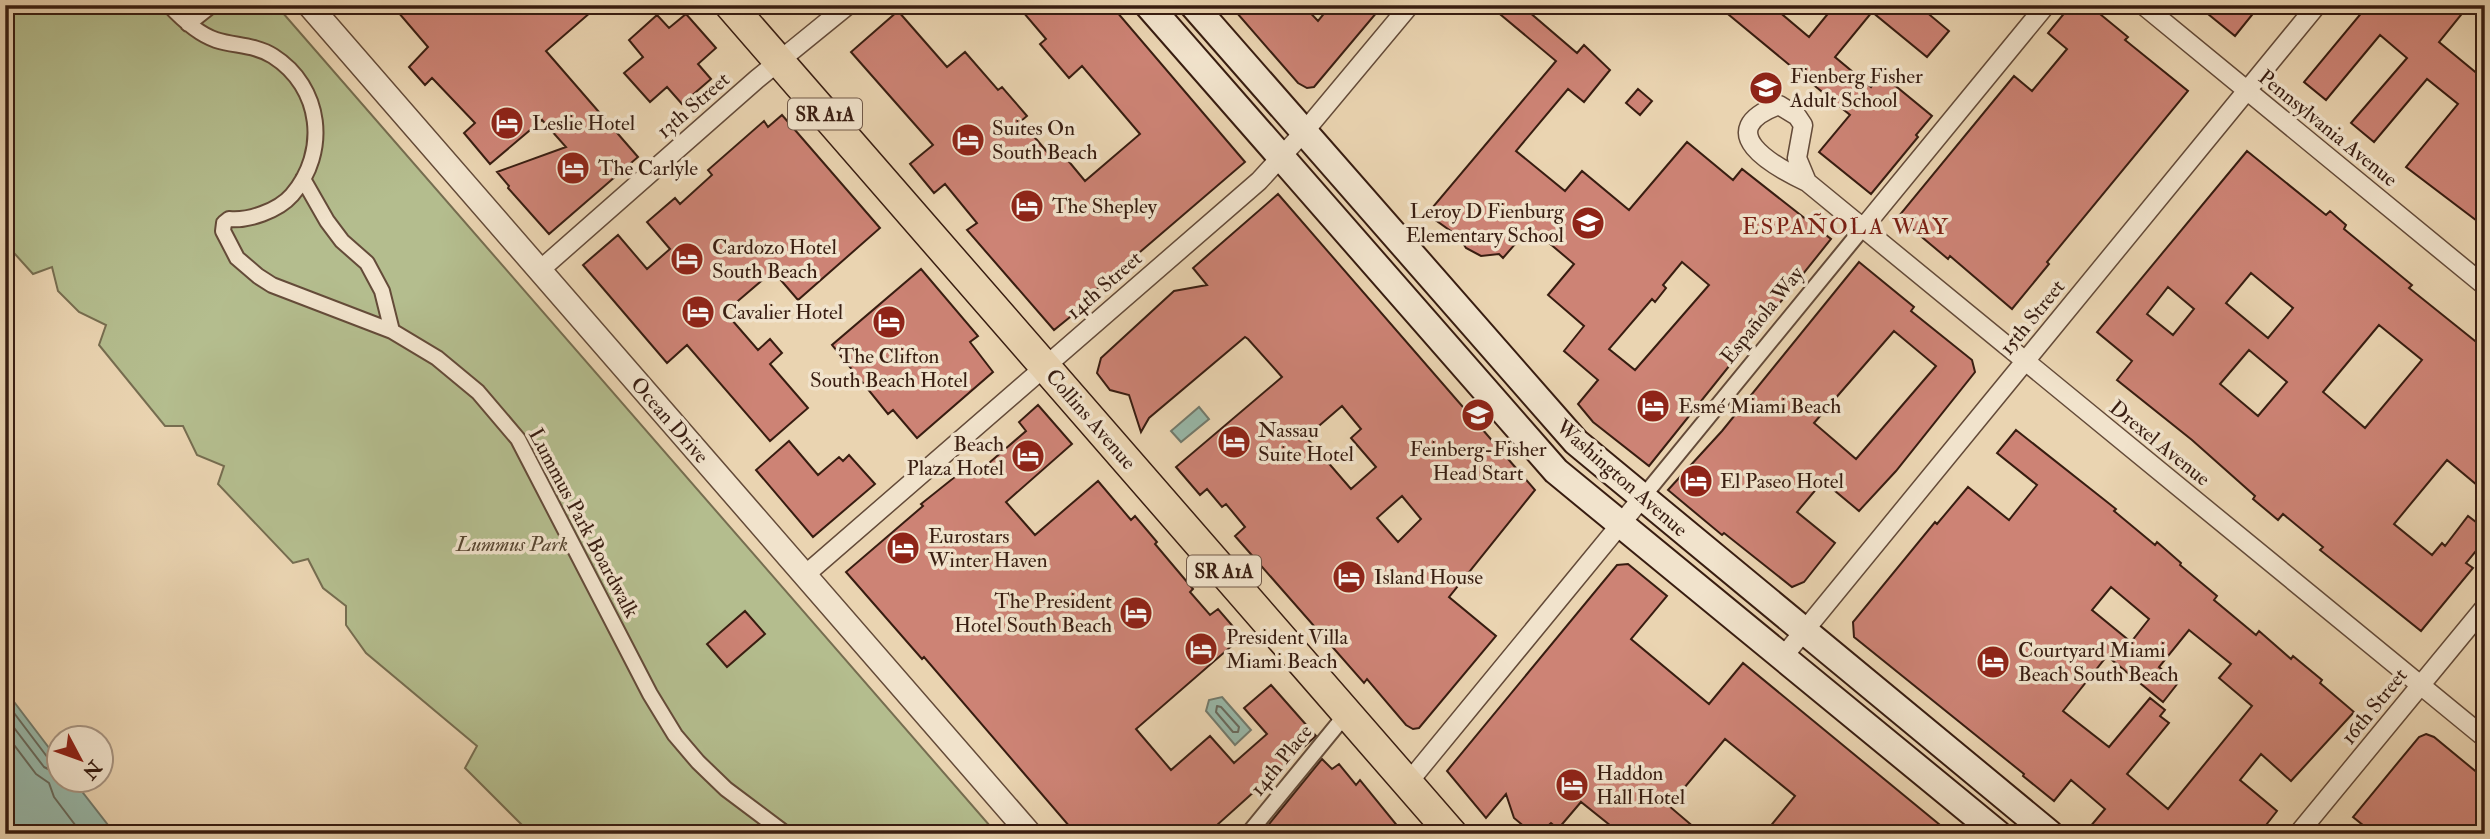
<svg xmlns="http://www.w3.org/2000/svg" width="2490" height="839" viewBox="0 0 2490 839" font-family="'IM FELL Double Pica',serif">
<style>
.green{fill:#b4bd8e;stroke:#766d50;stroke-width:2}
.water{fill:#98b8a9;stroke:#727a6c;stroke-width:2}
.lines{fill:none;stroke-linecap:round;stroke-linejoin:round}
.shore{stroke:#686a5d;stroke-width:2}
.building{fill:#cd8375;stroke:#381d11;stroke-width:2;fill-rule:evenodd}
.pedestrian-casing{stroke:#644b39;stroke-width:18}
.minor-casing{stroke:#644b39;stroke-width:21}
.tertiary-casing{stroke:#644b39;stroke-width:26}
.secondary-casing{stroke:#381d11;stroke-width:30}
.primary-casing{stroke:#381d11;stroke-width:33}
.pedestrian{stroke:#f1e3cc;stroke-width:14}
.minor{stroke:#f1e3cc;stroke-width:18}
.tertiary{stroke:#f1e3cc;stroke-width:23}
.secondary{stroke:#f1e3cc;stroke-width:26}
.primary{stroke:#ead4b1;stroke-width:30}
.labels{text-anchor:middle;stroke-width:7;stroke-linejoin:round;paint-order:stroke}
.shield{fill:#f1e3cc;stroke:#705849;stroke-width:2}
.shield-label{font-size:19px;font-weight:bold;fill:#381d11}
.poi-label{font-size:21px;fill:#381d11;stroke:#f1e3cc;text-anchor:start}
.street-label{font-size:21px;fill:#381d11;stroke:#f1e3cc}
.park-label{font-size:21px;font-style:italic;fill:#574530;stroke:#f1e3cc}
.neighbourhood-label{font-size:23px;letter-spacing:2px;fill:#7a1f14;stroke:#f1e3cc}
</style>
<rect width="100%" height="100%" fill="#ead4b1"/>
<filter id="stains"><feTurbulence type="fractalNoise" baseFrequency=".00286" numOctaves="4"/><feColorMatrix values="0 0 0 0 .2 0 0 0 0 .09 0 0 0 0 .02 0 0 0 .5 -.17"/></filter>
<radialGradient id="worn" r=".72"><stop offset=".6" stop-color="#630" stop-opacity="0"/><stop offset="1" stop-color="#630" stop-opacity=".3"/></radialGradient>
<!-- green -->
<path class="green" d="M5 5H276L997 834H531L465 768 477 746 366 653 346 625V606L323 588 308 559 293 563 218 484 224 466 197 455 183 426H165L99 345 106 325 79 312 58 291 52 267 33 274 5 243Z"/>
<!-- water -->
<path class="water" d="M1199 407 1209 419 1181 442 1171 431Z
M5 690 59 761 60 780H73L115 834H5Z
M1222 697 1251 730 1235 745 1206 711 1209 700Z"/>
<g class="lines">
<!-- shore -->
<path class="shore" d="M5 701 51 762 60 765
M1217 706 1221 707 1239 727 1238 732H1233L1216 712Z
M5 716 44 767 60 775
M5 733 36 774 49 783 54 797 82 834"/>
</g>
<!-- building -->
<path class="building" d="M392 5H599L546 51 638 157 549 234 508 188 509 186 497 172 566 147 542 120 490 164 464 133 475 123 435 81 432 78 425 85 409 67 428 47Z
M1017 5H1111L1245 162 1077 306 1080 309 1054 330 967 230 977 223 945 184 934 193 910 164 933 145 851 52 898 11 947 67 965 52 998 90 1002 87 1027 116 1021 121 1053 159 1061 152 1085 181 1140 134 1082 66 1069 78 1040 44 1046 39Z
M1230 5H1303L1318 21 1331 5H1383L1314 87 1307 88 1298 83Z
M1489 5H1521L1577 53 1584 45 1610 70 1584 102 1568 89 1516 151 1565 191 1582 171 1629 210 1687 142 1733 180 1742 169 1831 239 1649 466 1593 422 1578 404 1598 380 1564 351 1584 326 1548 295 1574 264 1530 227 1503 258 1499 254 1481 256 1466 248 1459 237 1427 214 1556 61ZM1682 262 1709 285 1635 370 1609 349 1652 299 1655 302 1666 288 1663 285Z
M1717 5H1771L1809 37 1835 5H1918L1949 31 1927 57 1872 12 1835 57 1871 87 1881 74 1932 116 1916 135 1918 137 1871 194 1819 152 1850 115Z
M2071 5H2089L2128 37 2125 40 2188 91 2047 262 2049 264 2012 309 1950 256 1948 259 1898 217 2014 76 2032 91 2067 49 2048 33Z
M2197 5H2260L2235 36Z
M2368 5H2469L2439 42 2485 80V227L2406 167 2458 104 2427 79 2374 142 2351 123 2407 58 2380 35 2326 100 2304 82Z
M686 14 716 48 698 64 711 79 682 104 667 87 650 102 624 73 643 57 629 40 657 15 669 28Z
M1638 89 1652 101 1640 115 1626 103Z
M782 115 880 228 798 300 773 271 725 312 758 350 770 339 782 353 770 364 808 408 770 441 687 345 667 363 583 265 618 235 647 269 670 249 647 222 675 198 680 204 712 175 708 170 764 121 768 127Z
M2247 151 2326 215 2330 211 2346 225 2344 229 2412 285 2409 288 2485 349V476L2477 485 2447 460 2394 524 2432 555 2442 543 2445 546 2468 516 2485 529V540L2466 563 2473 568 2421 631 2320 550 2323 547 2283 514 2278 520 2253 499 2255 496 2192 440 2117 380 2132 361 2097 332ZM2251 273 2293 308 2268 338 2226 303ZM2168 287 2194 309 2173 335 2147 314ZM2379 325 2422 360 2365 428 2323 392ZM2249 350 2287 382 2258 416 2220 384Z
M1278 194 1535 490 1449 597 1496 636 1419 728 1413 729 1406 725 1367 679 1364 683 1235 536 1245 527 1226 504 1222 507 1207 489 1200 495 1176 467 1282 377 1248 339 1245 337 1149 418 1141 432 1129 395 1110 390 1097 373 1101 358 1174 291 1207 285 1193 268ZM1342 406 1361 429 1351 438 1376 467 1351 489 1306 437ZM1402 496 1421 519 1398 542 1377 518Z
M1859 262 1914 307 1911 311 1972 360 1975 372 1896 471 1859 511 1823 481 1797 512 1835 543 1804 582 1792 587 1724 533 1722 535 1668 490 1722 431ZM1894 331 1936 366 1856 459 1814 423Z
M921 269 978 336 970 342 993 372 917 438 893 410 888 414 832 345Z
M1038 405 1072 444 1006 502 1035 535 1098 481 1131 520 1135 516 1157 542 1155 544 1193 589 1190 592 1210 615 1218 609 1242 637 1136 729 1171 770 1210 736 1234 763 1267 734 1244 708 1271 685 1316 736 1217 825 1225 834H1076L924 657 922 659 846 572 923 506 921 504 966 468 974 476 1026 431 1019 422Z
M2016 430 2116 509 2114 511 2155 545 2157 542 2181 563 2180 565 2217 596 2214 600 2256 635 2259 631 2291 659 2293 656 2322 680 2320 683 2354 712 2291 781 2261 754 2240 780 2277 811 2259 834H2084L2105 809 2071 780 2054 801 2023 776 2024 774 1854 637 1853 622 1935 522 1937 524 1968 487 2009 520 2037 485 1997 453ZM2111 587 2149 619 2131 642 2092 610ZM2189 630 2231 664 2219 678 2252 706 2168 809 2127 774 2169 723 2160 716 2165 710 2150 698 2109 747 2063 711 2107 656 2163 702 2178 683 2159 667Z
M789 441 818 475 839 457 843 461 849 455 875 484 813 537 756 470Z
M1628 564 1667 596 1631 639 1709 704 1743 663 1951 834H1764L1795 796 1725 739 1669 806 1702 834H1621L1581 802 1558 829 1551 823 1540 833H1532L1514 818 1506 794 1486 818 1447 771 1617 565Z
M745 611 765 634 727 667 707 644Z
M2426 734 2434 737 2485 779V834H2374L2353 817 2419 737Z
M1322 759 1332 769 1339 764 1356 785 1360 780 1404 834H1261Z"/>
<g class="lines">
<defs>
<path id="pedestrian" d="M169 5C182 19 198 34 216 40 235 46 256 45 273 56 322 87 329 152 292 195 278 211 248 221 229 219L224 223 223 231 237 258 258 276 272 285 392 331 437 358 478 392 518 439 650 694 675 735 698 762 726 789 786 834
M188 24 212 5
M303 179 327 221 342 241 367 263 382 291 392 331
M1642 498 1863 228
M1248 834 1347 713"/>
<path id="minor" d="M2143 5 2485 286
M1807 182 1797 158 1803 125 1797 116 1779 105C1710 131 1773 166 1807 182L2485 738
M1863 228 2046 5
M540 270 757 79 848 5
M805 575 1259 181 1304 132 1410 5
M1782 658 2317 5
M1407 784 1642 498
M2298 834 2485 607"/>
<path id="tertiary" d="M309 5 1030 834"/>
<path id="secondary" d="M1148 5 1556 471 1998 834
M1193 5 1576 442 2050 834"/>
<path id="primary" d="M730 5 1452 834"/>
</defs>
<!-- pedestrian casing -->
<use href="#pedestrian" class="pedestrian-casing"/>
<!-- minor casing -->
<use href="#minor" class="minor-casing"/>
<!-- tertiary casing -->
<use href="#tertiary" class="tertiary-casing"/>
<!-- secondary casing -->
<use href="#secondary" class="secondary-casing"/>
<!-- primary casing -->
<use href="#primary" class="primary-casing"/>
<!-- pedestrian -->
<use href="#pedestrian" class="pedestrian"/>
<!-- minor -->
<use href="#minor" class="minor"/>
<!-- tertiary -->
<use href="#tertiary" class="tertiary"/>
<!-- secondary -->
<use href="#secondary" class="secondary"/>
<!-- primary -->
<use href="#primary" class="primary"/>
</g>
<!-- icons -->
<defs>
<symbol id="school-disc" viewBox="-11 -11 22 22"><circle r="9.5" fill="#8f2418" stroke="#f1e3cc"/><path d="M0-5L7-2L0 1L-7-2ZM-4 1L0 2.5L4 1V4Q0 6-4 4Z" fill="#fff"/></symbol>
<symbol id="hotel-disc" viewBox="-11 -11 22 22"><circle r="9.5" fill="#8f2418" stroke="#f1e3cc"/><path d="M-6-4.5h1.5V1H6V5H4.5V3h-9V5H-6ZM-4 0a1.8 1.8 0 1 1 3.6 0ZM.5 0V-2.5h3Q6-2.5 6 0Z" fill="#fff"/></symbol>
</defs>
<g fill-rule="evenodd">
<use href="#school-disc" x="1747" y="69" width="38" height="38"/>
<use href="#hotel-disc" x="488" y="104" width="38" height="38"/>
<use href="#hotel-disc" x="949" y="121" width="38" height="38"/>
<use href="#hotel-disc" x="554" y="149" width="38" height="38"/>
<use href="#hotel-disc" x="1008" y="187" width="38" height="38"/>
<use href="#school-disc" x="1569" y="204" width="38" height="38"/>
<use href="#hotel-disc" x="668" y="240" width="38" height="38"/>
<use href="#hotel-disc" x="679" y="293" width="38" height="38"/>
<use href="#hotel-disc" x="870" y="303" width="38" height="38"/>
<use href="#hotel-disc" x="1634" y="387" width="38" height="38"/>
<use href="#school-disc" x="1459" y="396" width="38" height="38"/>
<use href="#hotel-disc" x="1215" y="423" width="38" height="38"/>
<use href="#hotel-disc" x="1009" y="437" width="38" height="38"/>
<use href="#hotel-disc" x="1677" y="462" width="38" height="38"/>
<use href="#hotel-disc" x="884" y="529" width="38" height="38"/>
<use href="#hotel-disc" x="1330" y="558" width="38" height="38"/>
<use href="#hotel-disc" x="1117" y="594" width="38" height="38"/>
<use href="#hotel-disc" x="1182" y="630" width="38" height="38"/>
<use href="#hotel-disc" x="1974" y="643" width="38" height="38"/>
<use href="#hotel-disc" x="1553" y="766" width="38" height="38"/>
</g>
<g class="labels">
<!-- shield labels -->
<g class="shield">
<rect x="788" y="98.5" width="74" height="31" rx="5"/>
<rect x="1187" y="555.5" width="74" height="31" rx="5"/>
</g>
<g class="shield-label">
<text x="825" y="121">SR A1A</text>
<text x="1224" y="578">SR A1A</text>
</g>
<!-- poi labels -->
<g class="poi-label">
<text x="1790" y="83">Fienberg Fisher<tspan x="1790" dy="24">Adult School</tspan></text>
<text x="532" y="130">Leslie Hotel</text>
<text x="992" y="135">Suites On<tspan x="992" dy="24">South Beach</tspan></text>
<text x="598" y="175">The Carlyle</text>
<text x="1052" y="213">The Shepley</text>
<text x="1564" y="218" text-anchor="end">Leroy D Fienburg<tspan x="1564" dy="24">Elementary School</tspan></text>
<text x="712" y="254">Cardozo Hotel<tspan x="712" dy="24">South Beach</tspan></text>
<text x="722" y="319">Cavalier Hotel</text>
<text x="889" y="363" text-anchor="middle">The Clifton<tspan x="889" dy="24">South Beach Hotel</tspan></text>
<text x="1678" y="413">Esmé Miami Beach</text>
<text x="1258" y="437">Nassau<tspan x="1258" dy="24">Suite Hotel</tspan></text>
<text x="1004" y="451" text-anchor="end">Beach<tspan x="1004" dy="24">Plaza Hotel</tspan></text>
<text x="1478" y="456" text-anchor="middle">Feinberg-Fisher<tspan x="1478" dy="24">Head Start</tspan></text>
<text x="1720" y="488">El Paseo Hotel</text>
<text x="928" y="543">Eurostars<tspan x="928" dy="24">Winter Haven</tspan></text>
<text x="1374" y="584">Island House</text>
<text x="1112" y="608" text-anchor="end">The President<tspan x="1112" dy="24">Hotel South Beach</tspan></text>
<text x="1226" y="644">President Villa<tspan x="1226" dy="24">Miami Beach</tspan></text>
<text x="2018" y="657">Courtyard Miami<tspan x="2018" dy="24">Beach South Beach</tspan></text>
<text x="1596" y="780">Haddon<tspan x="1596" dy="24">Hall Hotel</tspan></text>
</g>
<!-- street labels -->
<g class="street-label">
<text transform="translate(693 105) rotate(-41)" y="7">13th Street</text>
<text transform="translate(2328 128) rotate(39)" y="7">Pennsylvania Avenue</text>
<text transform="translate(1104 285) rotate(-41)" y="7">14th Street</text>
<text transform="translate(1762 315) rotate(-51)" y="7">Española Way</text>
<text transform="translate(2032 317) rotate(-51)" y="7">15th Street</text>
<text transform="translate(1091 419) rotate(49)" y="7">Collins Avenue</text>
<text transform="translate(670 420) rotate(49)" y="7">Ocean Drive</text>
<text transform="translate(2160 443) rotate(39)" y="7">Drexel Avenue</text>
<text transform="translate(1622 478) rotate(41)" y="7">Washington Avenue</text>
<text transform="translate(584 523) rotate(62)" y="7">Lummus Park Boardwalk</text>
<text transform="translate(2374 706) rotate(-51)" y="7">16th Street</text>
<text transform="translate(1281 760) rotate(-51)" y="7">14th Place</text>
</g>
<!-- park labels -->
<g class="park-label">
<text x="512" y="551">Lummus Park</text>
</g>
<!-- neighbourhood labels -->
<g class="neighbourhood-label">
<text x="1846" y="234">ESPAÑOLA WAY</text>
</g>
</g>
<!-- margin -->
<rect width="2490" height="839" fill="none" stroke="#ead4b1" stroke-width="28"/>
<rect x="7" y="7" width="2476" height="825" fill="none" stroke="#381d11" stroke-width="3.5"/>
<rect x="14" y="14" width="2462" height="811" fill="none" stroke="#381d11" stroke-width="2"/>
<!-- north arrow -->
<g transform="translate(80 759) rotate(131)"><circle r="33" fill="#f1e3cc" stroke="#a79481" stroke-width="2"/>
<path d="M0-5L12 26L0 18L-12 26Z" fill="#8f2418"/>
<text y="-10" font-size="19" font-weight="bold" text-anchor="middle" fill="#381d11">N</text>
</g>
<rect width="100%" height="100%" filter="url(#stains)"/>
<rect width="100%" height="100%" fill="url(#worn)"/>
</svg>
